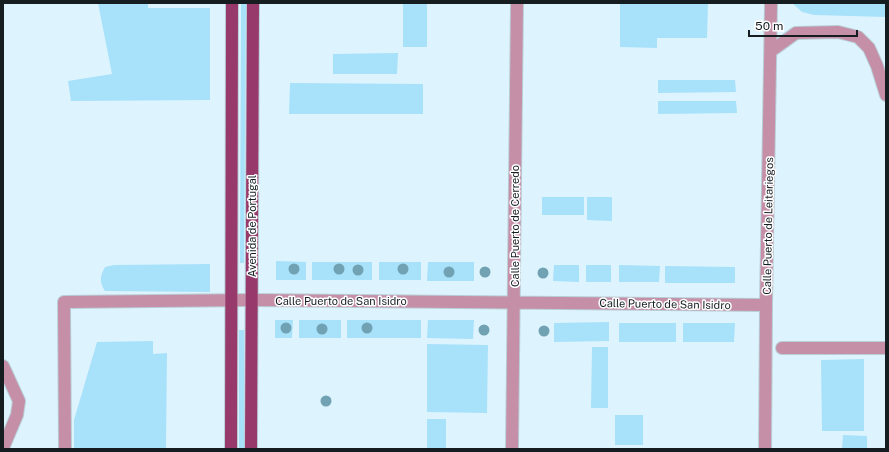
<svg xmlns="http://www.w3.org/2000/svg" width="889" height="452" viewBox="0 0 889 452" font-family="'Public Sans',sans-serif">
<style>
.green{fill:#a8e1fa}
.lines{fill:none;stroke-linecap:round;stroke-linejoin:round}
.minor-casing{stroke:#b9cdd6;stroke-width:14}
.major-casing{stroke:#b9cdd6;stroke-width:14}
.minor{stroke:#c58fa7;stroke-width:12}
.major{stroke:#973a6b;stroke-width:12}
.tree{fill:#71a2b4}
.labels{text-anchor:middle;stroke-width:3;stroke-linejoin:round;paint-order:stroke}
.street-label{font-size:11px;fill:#151d21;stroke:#fff}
</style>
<rect width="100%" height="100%" fill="#ddf4fe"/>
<!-- green -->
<path class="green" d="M98 3H148V8H210V100L71 101 68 81 112 74Z
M241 3H246L244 263H240Z
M403 3H427V47H403Z
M620 3H708L707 38H657V48L620 47Z
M792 3H886V17L814 15 802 12Z
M398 53 397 74H333V54Z
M658 80H735L736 92 658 93Z
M290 83 423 84V114H289Z
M658 101H736L737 113 658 114Z
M542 197H584V215H542Z
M587 197H612V221L587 220Z
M276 261 306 262V280H276Z
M312 262H372V280H312Z
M379 262H421V280H379Z
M428 262H474V281H427Z
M210 264V292L105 291C99 282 100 276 105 267L114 265Z
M554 265H579V282L553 281Z
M586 265H611V282H586Z
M619 265 660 266 659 282H619Z
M665 266 735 267V283H665Z
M275 320H293L292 338H275Z
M299 320H341V338H299Z
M347 320H421V338H347Z
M428 320H474L473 339 427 338Z
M609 322V341L554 342V323Z
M619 323H676V342H619Z
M683 323H735L734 342H683Z
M239 330H244V449H239Z
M153 341V354L167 353 166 449H74V420L97 342Z
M427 344 488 345 487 413 427 412Z
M592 347H608V408H591Z
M864 359V431H822L821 360Z
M615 415H643V445H615Z
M427 419H446V449H427Z
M843 435 867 436V449H842Z"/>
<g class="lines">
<defs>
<path id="minor" d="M771 51 796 33 838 32 858 37 869 48 877 66 886 95
M782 348H886
M3 366 19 401 17 415 3 448
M65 449 64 302 251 300 766 305
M512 449 517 3
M765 449 766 305 771 3"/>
<path id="major" d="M231 449 232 3
M251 449 253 3"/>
</defs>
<!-- minor casing -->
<use href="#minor" class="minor-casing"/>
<!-- major casing -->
<use href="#major" class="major-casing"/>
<!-- minor -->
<use href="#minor" class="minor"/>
<!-- major -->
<use href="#major" class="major"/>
</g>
<!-- trees -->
<g class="tree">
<circle cx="294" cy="269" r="5.5"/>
<circle cx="339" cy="269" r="5.5"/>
<circle cx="403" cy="269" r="5.5"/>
<circle cx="358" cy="270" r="5.5"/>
<circle cx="449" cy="272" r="5.5"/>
<circle cx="485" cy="272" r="5.5"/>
<circle cx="543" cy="273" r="5.5"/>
<circle cx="286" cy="328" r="5.5"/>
<circle cx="367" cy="328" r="5.5"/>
<circle cx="322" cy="329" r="5.5"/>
<circle cx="484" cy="330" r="5.5"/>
<circle cx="544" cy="331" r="5.5"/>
<circle cx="326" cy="401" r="5.5"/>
</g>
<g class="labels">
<!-- street labels -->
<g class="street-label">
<text transform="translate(252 226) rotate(-90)" y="4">Avenida de Portugal</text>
<text transform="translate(515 226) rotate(-90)" y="4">Calle Puerto de Cerredo</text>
<text transform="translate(768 226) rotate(-89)" y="4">Calle Puerto de Leitariegos</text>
<text x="341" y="305">Calle Puerto de San Isidro</text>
<text transform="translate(665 304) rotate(1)" y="4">Calle Puerto de San Isidro</text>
</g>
</g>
<!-- border -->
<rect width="889" height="452" fill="none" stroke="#151d21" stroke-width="8"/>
<!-- scale -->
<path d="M749 30v6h108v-6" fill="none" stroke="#151d21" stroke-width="2"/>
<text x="755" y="30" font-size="12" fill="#151d21" stroke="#ffffff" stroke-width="3" paint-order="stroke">50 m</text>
</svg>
